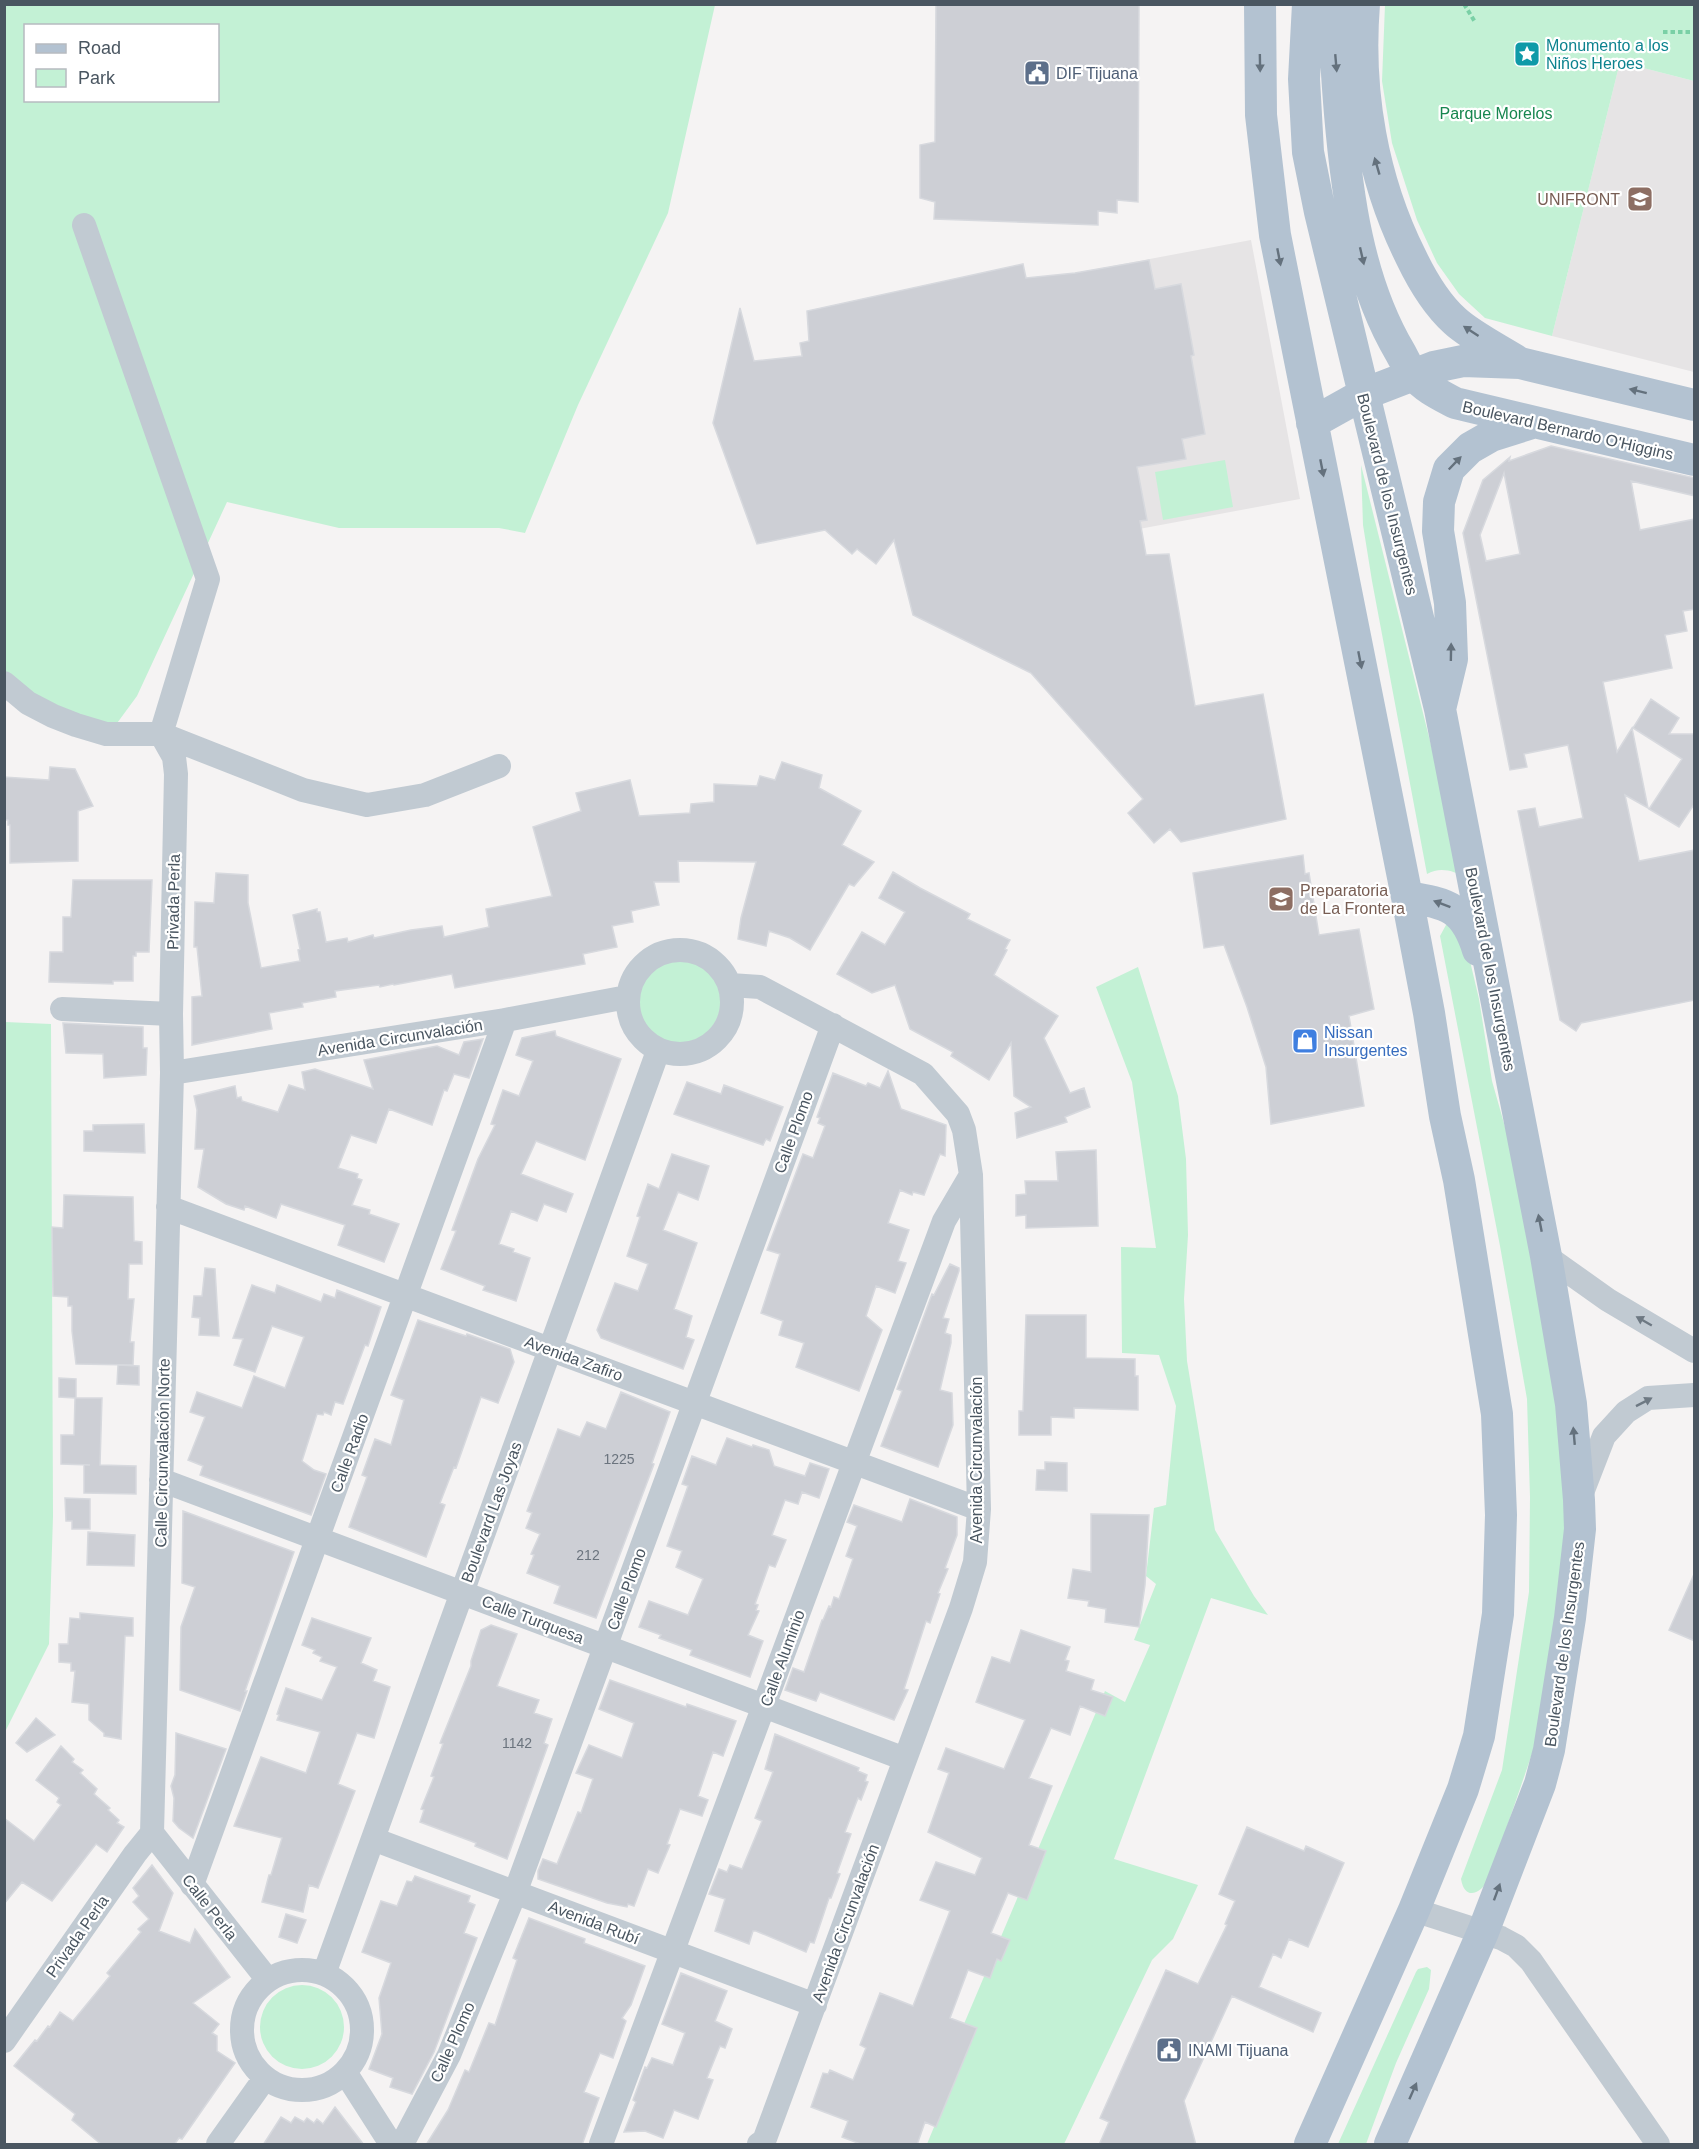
<svg xmlns="http://www.w3.org/2000/svg" width="1699" height="2149" viewBox="0 0 1699 2149" font-family="Helvetica,sans-serif">
<style>
.education{fill:#e6e4e5}
.green{fill:#c3f1d5;fill-rule:evenodd}
.building{fill:#cdcfd5;stroke:#d7d9de;stroke-width:1.5;fill-rule:evenodd}
.lines{fill:none;stroke-linecap:round;stroke-linejoin:round}
.path{stroke:#7ad0a6;stroke-width:4;stroke-dasharray:4.5 3;stroke-linecap:butt}
.minor{stroke:#c1cad2;stroke-width:24}
.major{stroke:#b3c2d1;stroke-width:32}
.oneway{fill:#64717d}
.oneway2{fill:#6e7983}
.labels{text-anchor:middle;stroke-width:4.5;stroke-linejoin:round;paint-order:stroke}
.number-label{font-size:14px;fill:#6b747e}
.culture-label{font-size:16px;fill:#0d838f;stroke:#fff;text-anchor:start}
.service-label{font-size:16px;fill:#4e5e75;stroke:#fff;text-anchor:start}
.park-label{font-size:16px;fill:#17864f;stroke:#fff}
.education-label{font-size:16px;fill:#785e54;stroke:#fff;text-anchor:end}
.street-label{font-size:16px;fill:#4a5661;stroke:#fff}
.shop-label{font-size:16px;fill:#366cbe;stroke:#fff;text-anchor:start}
</style>
<rect width="100%" height="100%" fill="#f5f3f3"/>
<!-- education -->
<path class="education" d="M1620 62 1694 81V372L1552 336Z
M1251 240 1300 499 1123 532 1075 273Z"/>
<!-- green -->
<path class="green" d="M5 5H715L668 213 578 405 525 533 499 528H339L227 502 137 696 112 730 77 722 5 679ZM26 26H218V100H26Z
M1385 5H1694V81L1620 62 1552 336 1485 318 1459 294 1437 263 1417 220 1392 143 1382 81Z
M1225 460 1233 507 1163 520 1155 472Z
M1361 465 1464 877C1453 870 1439 867 1427 874L1372 581 1363 525Z
M1450 924 1465 940 1479 999 1492 1081 1509 1141 1558 1383 1565 1515 1563 1595 1535 1745 1489 1879C1481 1893 1465 1902 1461 1879L1502 1770 1529 1592 1530 1497 1527 1399 1500 1246 1440 936 1446 925Z
M637 1001a42 42 0 1 1 84 0a42 42 0 1 1-84 0Z
M1138 967 1178 1096 1186 1159 1188 1235 1184 1299 1187 1361 1215 1530 1254 1596 1268 1615 1211 1598 1114 1859 1198 1885 1173 1939 1152 1960 1064 2144H927L946 2098 936 2090 1105 1691 1125 1702 1150 1645 1134 1640 1156 1584 1146 1576 1154 1508 1166 1505 1176 1406 1159 1355 1122 1353 1121 1247 1156 1248 1132 1082 1096 987Z
M5 1022 51 1024 53 1516 49 1644 5 1732Z
M1427 1967 1431 1970 1429 1989 1396 2063 1366 2144H1338L1416 1972 1418 1969Z
M260 2027a42 42 0 1 1 84 0a42 42 0 1 1-84 0Z"/>
<!-- building -->
<path class="building" d="M936 4H1139L1138 202 1117 200V213L1098 211V225L934 219 935 202 920 198V145L935 142Z
M1149 260 1155 289 1181 284 1194 355 1191 356 1205 434 1182 439 1186 459 1137 467 1147 520 1140 521 1146 555 1169 554 1195 706 1263 694 1286 819 1181 842 1170 829 1154 843 1128 813 1143 799 1031 673 913 615 894 540 876 564 857 549 852 554 825 530 757 544 713 423 740 308 754 361 802 356 800 343 809 341 807 311 1023 264 1026 278 1075 273Z
M1551 446 1695 478V496L1631 481 1640 530 1695 519V609L1683 611 1687 631 1665 635 1672 668 1603 682 1617 752 1632 728 1648 808 1625 795 1639 861 1695 850V1000L1581 1023 1576 1031 1560 1020 1518 811 1535 808 1539 827 1583 818 1568 745 1524 754 1527 767 1510 770 1463 533 1483 480 1510 457 1509 461ZM1504 473 1520 554 1486 561 1480 535Z
M1651 699 1679 718 1669 734H1695V803L1679 827 1649 809 1682 759 1633 728Z
M782 762 822 775 819 788 861 811 842 845 874 862 854 886 849 884 810 950 790 938 769 931 766 946 738 939 741 918 756 862 678 861 679 882H654L659 905 631 911 633 922 612 926 617 947 583 954 585 964 455 988 452 974 394 985 393 984 380 987 379 985 335 991 336 997 302 1003 303 1007 269 1013 272 1029 192 1045V997L202 996 197 947H194L195 902 214 903 216 873 248 875V903L261 968 300 961 298 950 300 949 293 915 317 909V912H320L326 942 347 938 348 942 373 935 374 938 411 930 442 926 444 937 489 927 486 909 552 896 533 827 581 811 576 793 630 780 639 816 690 813 691 804 714 802V784L757 786 760 776 775 780Z
M50 767 75 769 93 806 78 811V861L10 863V825H8V820H4V777L49 780Z
M1303 855 1305 874 1309 873 1319 935 1359 929 1374 1009 1349 1016 1364 1106 1271 1124 1266 1067 1247 1007 1224 945 1204 948 1193 873Z
M893 872 920 888 970 914 967 919 1010 940 1005 949 1007 950 994 975 1058 1016 1044 1038 1070 1093 1084 1088 1090 1107 1065 1117 1067 1122 1017 1138 1015 1113 1031 1107 1014 1096 1011 1043 989 1080 951 1056 953 1052 910 1029 895 985 872 993 837 974 862 932 885 945 905 912 879 898Z
M73 880H152L149 952H136V956H133V981H113V984L49 982 50 952H63V917H71Z
M63 1023 143 1027V1048H147L146 1075 104 1078 103 1054 66 1053Z
M555 1031 556 1036 621 1059 585 1160 536 1141 521 1174 573 1194 566 1212 544 1204 537 1221 511 1211 499 1244 514 1249 513 1252 530 1258 516 1301 483 1290 485 1286 441 1269 456 1231 452 1230 478 1159 495 1125 491 1124 503 1090 519 1096 533 1061 516 1055 522 1038Z
M483 1039 469 1078 454 1074 447 1091 444 1090 432 1125 389 1109 376 1143 351 1135 338 1168 358 1174 357 1178 362 1180 352 1205 370 1210 369 1214 399 1224 384 1262 338 1245 345 1225 281 1204 276 1218 245 1206 244 1210 226 1204 198 1187 204 1149H195L197 1110 194 1096 235 1086 237 1098 241 1097 242 1101 278 1112 289 1085 305 1090 302 1072 315 1069 373 1089 364 1060 437 1046 459 1055 464 1042Z
M888 1071 901 1109 946 1125 945 1156 940 1154 924 1195 913 1192 912 1195 900 1190 888 1223 909 1230 898 1261 906 1263 895 1293 876 1286 866 1316 882 1330 859 1391 796 1367 804 1343 779 1335 783 1321 761 1313 780 1254 767 1250 803 1154 813 1158 825 1126 818 1123 820 1118 817 1117 833 1073 866 1086 868 1083 880 1088Z
M687 1082 721 1094 724 1085 783 1107 770 1141 766 1139 763 1145 674 1114Z
M144 1124 145 1153 84 1151V1131H93V1125Z
M1096 1150 1098 1226 1026 1228V1215L1016 1216V1195L1026 1194 1025 1181H1058L1056 1152Z
M672 1154 709 1166 698 1200 678 1192 663 1230 697 1243 674 1309 692 1316 686 1337 694 1340 683 1369 601 1338 597 1330 615 1283 638 1291 648 1264 627 1256 640 1217 637 1216 648 1184 659 1189Z
M64 1195 133 1197 134 1241 142 1242V1264H129L128 1299H134L130 1342H134L133 1365 76 1364 72 1331V1306H68V1297L53 1296 52 1227 63 1228Z
M950 1264 959 1268V1271L943 1318 949 1319 945 1333 951 1335V1343L940 1390 952 1393 953 1425 938 1467 881 1446 902 1391 897 1389 932 1294 934 1295Z
M205 1268 215 1269 219 1336 199 1335 200 1318 192 1317 194 1296H202Z
M252 1285 275 1293 277 1285 321 1302 324 1294 335 1298 337 1290 381 1307 368 1346 365 1345 343 1404 335 1402 331 1415 324 1412 323 1415 317 1414 302 1461 314 1470 326 1474 311 1515 200 1475 203 1466 188 1460 205 1417 190 1412 197 1392 242 1408 254 1376 285 1388 304 1337 272 1326 255 1372 234 1365 243 1339 233 1338Z
M1026 1315H1086V1358L1135 1359V1376H1138V1410L1074 1408V1418L1051 1417V1435H1019V1411H1023Z
M418 1320 466 1336 467 1334 510 1349 514 1362 498 1403 481 1397 456 1468 454 1467 440 1503 445 1505 426 1557 349 1527 367 1477 362 1475 375 1439 391 1445 404 1400 391 1395Z
M118 1365 139 1366V1385L117 1384Z
M59 1378 76 1379V1398H102L100 1465 136 1466V1494L84 1493V1465H90L61 1464V1435H74L75 1398 59 1397Z
M621 1392 670 1412 652 1463 654 1464 596 1618 554 1603 560 1586 527 1573 534 1555 531 1554 540 1534 526 1528 532 1513 527 1511 558 1429 580 1437 587 1422 606 1429Z
M727 1438 752 1447 753 1445 769 1450 774 1466 805 1476 810 1463 829 1469 819 1498 802 1492 798 1504 785 1500 772 1535 786 1540 775 1567 769 1565 755 1604 758 1605 756 1610 759 1611 748 1635 763 1641 750 1677 690 1655 692 1650 659 1638 661 1635 639 1627 649 1601 688 1615 703 1579 676 1567 682 1551 667 1546 688 1486 682 1484 692 1456 716 1465Z
M1045 1462 1067 1463V1491L1036 1490 1037 1470H1045Z
M65 1498 90 1499V1529H72V1521H66Z
M910 1499 957 1517V1535L945 1568 948 1569 938 1593 940 1594 930 1623 926 1621 904 1689 908 1690 894 1720 820 1692 816 1701 785 1690 793 1668 804 1672 822 1620H823L829 1606 831 1607 834 1597 839 1599 853 1559 846 1556 857 1526 847 1522 854 1505 902 1522Z
M183 1511 294 1552 245 1691H247L240 1711 180 1690 181 1627 195 1587 182 1583Z
M1091 1514 1149 1515 1145 1585 1139 1627 1105 1622 1106 1609 1088 1606 1089 1601 1068 1598 1073 1569 1091 1572Z
M88 1532 135 1535 134 1566 87 1565Z
M1695 1572V1641L1669 1630Z
M80 1613 133 1618V1636H125L121 1739 104 1736V1733L89 1720V1704L72 1702 75 1671H71V1663L59 1662V1644H68L70 1618 80 1619Z
M312 1618 371 1638 361 1663 377 1670 373 1681 390 1687 374 1738 357 1733 338 1784 355 1791 318 1888 309 1885 303 1912 262 1902 269 1875H271L282 1838 234 1826 261 1757 306 1773 320 1732 277 1720 279 1715 277 1714 286 1688 322 1700 337 1667 320 1661 322 1657 313 1653 315 1650 302 1645Z
M491 1625 517 1634 497 1686 539 1700 534 1713 552 1719 544 1743 548 1745 507 1859 475 1846 476 1843 420 1822 424 1810 421 1809 434 1777 431 1776 443 1744 440 1743 471 1666V1661L481 1630Z
M1021 1630 1070 1647 1065 1660 1069 1661 1066 1671 1094 1680 1091 1690 1113 1697 1105 1716 1080 1706 1070 1735 1051 1728 1029 1778 1052 1786 1029 1845 1046 1851 1027 1900 1008 1893 991 1933 1010 1940 1001 1961 997 1959 990 1978 968 1970 950 2018 977 2028 936 2127 925 2122 917 2145H863L842 2137 848 2121 811 2107 823 2073 828 2074 830 2070 853 2080 866 2048 860 2045 880 1993 913 2006 950 1911 920 1900 936 1862 975 1875 982 1858 928 1832 949 1773 938 1769 946 1748 1004 1769 1025 1720 976 1702 992 1657 1010 1663Z
M610 1680 686 1707 687 1704 736 1721 723 1756 713 1752 698 1796 708 1800 702 1816 680 1809 667 1844 670 1845 658 1873 648 1869 634 1906 628 1904 627 1907 607 1903 538 1879V1871L543 1859 557 1864 578 1812 581 1813 593 1779 576 1773 589 1745 622 1758 634 1723 599 1709Z
M36 1718 55 1735 27 1752 16 1743Z
M176 1733 226 1749 193 1838 179 1828 173 1821 174 1798 171 1786 175 1775Z
M775 1734 859 1768 858 1771 867 1775 865 1781 868 1782 861 1800 858 1798 845 1832 851 1834 837 1873 840 1874 831 1898H829L814 1943 810 1942 806 1952 756 1931H753L749 1944 715 1931 725 1899 709 1894 719 1869 727 1872 730 1865 742 1869 762 1821 755 1818 773 1772 765 1769Z
M61 1746 74 1759 72 1762 83 1770 80 1773 97 1789 94 1794 110 1808 108 1810 119 1820 117 1823 124 1827 107 1852 96 1844 52 1901 22 1882 4 1904V1818L34 1841 61 1805 57 1802 59 1798 36 1780Z
M1247 1827 1304 1851 1306 1846 1344 1863 1308 1947 1289 1939 1281 1958 1273 1954 1259 1987 1321 2013 1313 2032 1232 1996 1184 2101 1196 2145H1099L1109 2122 1100 2118 1166 1970 1198 1984 1227 1925 1225 1924 1235 1901 1219 1894Z
M152 1865 173 1893 159 1931 190 1943 195 1929 230 1977 193 2003 219 2024 212 2033 217 2036V2051L235 2063 182 2139 179 2138 174 2145H102L72 2120 75 2114 14 2066 35 2040 37 2041 48 2026 50 2027 60 2012 73 2021 110 1976 107 1973 141 1932 138 1929 149 1919 133 1902 139 1896 133 1888Z
M415 1876 470 1896 468 1902 475 1905 464 1933 477 1938 434 2052 412 2094 390 2087 393 2078 369 2069 382 2034 379 1998 391 1963 362 1952 381 1901 397 1906 407 1881 412 1882Z
M286 1914 306 1920 297 1943 279 1937Z
M529 1918 585 1939 584 1943 645 1966 631 2005 622 2018 626 2021 613 2058 600 2053 584 2092 599 2098 582 2145H426L448 2110 465 2070 469 2072 489 2023 495 2025 517 1960 513 1958Z
M681 1973 727 1991 715 2021 732 2029 725 2048 720 2046 707 2078 713 2080 698 2119 674 2110 663 2138 645 2131 624 2132 636 2102 633 2100 645 2067 647 2068 652 2058 673 2065 685 2033 662 2024Z
M335 2107 364 2145H263L281 2117 291 2123 295 2117 304 2122 307 2118 314 2123 317 2119 323 2124Z"/>
<g class="lines">
<!-- path -->
<path class="path" d="M1464 4 1475 22
M1663 32H1694"/>
<!-- minor -->
<path class="minor" d="M84 225 208 579 161 734
M4 683 28 703 53 716 76 725 106 734H161L303 790 367 805 425 795 499 766
M628 1002a52 52 0 1 1 104 0a52 52 0 1 1-104 0Z
M730 985 760 987 923 1074 958 1114 964 1130 971 1175 979 1509 975 1562 961 1608 764 2141 759 2144
M62 1009 171 1014
M172 1073 505 1020 627 997
M168 1207 979 1509
M1546 1256 1608 1300 1694 1351
M161 1480 905 1759
M1580 1498 1604 1436 1626 1412 1648 1398 1694 1395
M152 1833 172 1073 171 1014 176 774 174 757 161 734
M152 1833 268 1980
M373 1839 815 2005
M192 1885 505 1020
M1414 1910 1501 1938 1516 1946 1531 1961 1658 2144
M242 2030a60 60 0 1 1 120 0a60 60 0 1 1-120 0Z
M324 1974 658 1051
M4 2041 135 1854 152 1833
M345 2072 391 2144
M218 2144 265 2078
M402 2144 449 2055 515 1893 833 1025
M601 2144 944 1221 971 1175"/>
<!-- major -->
<path class="major" d="M1260 4 1261 115 1275 235 1407 897 1429 1013 1445 1116 1459 1180 1497 1414 1501 1515 1498 1614 1479 1736 1463 1789 1414 1910 1310 2144
M1308 4 1304 79 1308 152 1320 212 1440 709 1546 1256 1571 1404 1579 1500 1580 1529 1570 1618 1549 1750 1540 1784 1483 1932 1390 2144
M1337 4C1334 42 1337 77 1340 114 1347 195 1358 281 1400 352 1404 359 1408 369 1414 375 1425 388 1440 395 1455 403L1694 460
M1364 4C1357 91 1372 179 1411 257 1422 280 1435 303 1455 321 1470 335 1501 351 1520 363
M1312 423 1364 394 1434 367 1463 361 1520 363 1694 405
M1441 705 1452 659 1450 603 1438 531 1439 502 1449 469 1470 448 1491 436 1532 423
M1407 897C1448 903 1465 908 1478 950"/>
</g>
<!-- one-way arrows -->
<defs><path id="oneway-solid" d="M-6-.8H1V-3.2L6.5 0L1 3.2V.8H-6Z" transform="scale(1.5)"/></defs>
<g class="oneway">
<use href="#oneway-solid" transform="translate(1260 63) rotate(89)"/>
<use href="#oneway-solid" transform="translate(1336 63) rotate(85)"/>
<use href="#oneway-solid" transform="translate(1377 166) rotate(-106)"/>
<use href="#oneway-solid" transform="translate(1362 256) rotate(77)"/>
<use href="#oneway-solid" transform="translate(1279 257) rotate(79)"/>
<use href="#oneway-solid" transform="translate(1471 331) rotate(-147)"/>
<use href="#oneway-solid" transform="translate(1638 391) rotate(-166)"/>
<use href="#oneway-solid" transform="translate(1455 463) rotate(-46)"/>
<use href="#oneway-solid" transform="translate(1322 468) rotate(79)"/>
<use href="#oneway-solid" transform="translate(1451 652) rotate(-89)"/>
<use href="#oneway-solid" transform="translate(1360 660) rotate(79)"/>
<use href="#oneway-solid" transform="translate(1442 904) rotate(-159)"/>
<use href="#oneway-solid" transform="translate(1540 1223) rotate(-101)"/>
<use href="#oneway-solid" transform="translate(1574 1436) rotate(-95)"/>
<use href="#oneway-solid" transform="translate(1497 1892) rotate(-70)"/>
<use href="#oneway-solid" transform="translate(1413 2091) rotate(-66)"/>
</g>
<g class="oneway2">
<use href="#oneway-solid" transform="translate(1644 1321) rotate(-150)"/>
<use href="#oneway-solid" transform="translate(1644 1402) rotate(-27)"/>
</g>
<!-- icons -->
<defs>
<symbol id="sight-square" viewBox="-11 -11 22 22"><rect x="-9" y="-9" width="18" height="18" rx="4" fill="#0f9aa8" stroke="#fff"/><path d="M0-6L1.8-2.2L6-1.7L2.9 1.2L3.7 5.4L0 3.3L-3.7 5.4L-2.9 1.2L-6-1.7L-1.8-2.2Z" fill="#fff"/></symbol>
<symbol id="civic-square" viewBox="-11 -11 22 22"><rect x="-9" y="-9" width="18" height="18" rx="4" fill="#5c6f8a" stroke="#fff"/><path d="M-.6-6.5H3V-4.5H.6V-3L4-1V1h2V6H-6V1h2V-1L-.6-3ZM-1.2 2.5V6h2.4V2.5Z" fill="#fff"/></symbol>
<symbol id="university-square" viewBox="-11 -11 22 22"><rect x="-9" y="-9" width="18" height="18" rx="4" fill="#8d6e63" stroke="#fff"/><path d="M0-5L7-2L0 1L-7-2ZM-4 1L0 2.5L4 1V4Q0 6-4 4Z" fill="#fff"/></symbol>
<symbol id="shop-square" viewBox="-11 -11 22 22"><rect x="-9" y="-9" width="18" height="18" rx="4" fill="#3f7fe0" stroke="#fff"/><path d="M-5-2.5h2.3a2.7 3.5 0 0 1 5.4 0H5L5.5 6h-11ZM-1.5-2.5h3a1.5 2.3 0 0 0-3 0Z" fill="#fff"/></symbol>
</defs>
<g fill-rule="evenodd">
<use href="#sight-square" x="1512" y="39" width="30" height="30"/>
<use href="#civic-square" x="1022" y="58" width="30" height="30"/>
<use href="#university-square" x="1625" y="184" width="30" height="30"/>
<use href="#university-square" x="1266" y="884" width="30" height="30"/>
<use href="#shop-square" x="1290" y="1026" width="30" height="30"/>
<use href="#civic-square" x="1154" y="2035" width="30" height="30"/>
</g>
<g class="labels">
<!-- number labels -->
<g class="number-label">
<text x="619" y="1464">1225</text>
<text x="588" y="1560">212</text>
<text x="517" y="1748">1142</text>
</g>
<!-- culture labels -->
<g class="culture-label">
<text x="1546" y="51">Monumento a los<tspan x="1546" dy="18">Niños Heroes</tspan></text>
</g>
<!-- service labels -->
<g class="service-label">
<text x="1056" y="79">DIF Tijuana</text>
<text x="1188" y="2056">INAMI Tijuana</text>
</g>
<!-- park labels -->
<g class="park-label">
<text x="1496" y="119">Parque Morelos</text>
</g>
<!-- education labels -->
<g class="education-label">
<text x="1620" y="205">UNIFRONT</text>
<text x="1300" y="896" text-anchor="start">Preparatoria<tspan x="1300" dy="18">de La Frontera</tspan></text>
</g>
<!-- street labels -->
<g class="street-label">
<text transform="translate(1568 430) rotate(13)" y="6">Boulevard Bernardo O'Higgins</text>
<text transform="translate(1388 494) rotate(76)" y="6">Boulevard de los Insurgentes</text>
<text transform="translate(173 902) rotate(-89)" y="6">Privada Perla</text>
<text transform="translate(1491 969) rotate(79)" y="6">Boulevard de los Insurgentes</text>
<text transform="translate(400 1037) rotate(-9)" y="6">Avenida Circunvalación</text>
<text transform="translate(793 1132) rotate(-70)" y="6">Calle Plomo</text>
<text transform="translate(574 1358) rotate(20)" y="6">Avenida Zafiro</text>
<text transform="translate(162 1453) rotate(-89)" y="6">Calle Circunvalación Norte</text>
<text transform="translate(349 1453) rotate(-70)" y="6">Calle Radio</text>
<text transform="translate(976 1460) rotate(-90)" y="6">Avenida Circunvalación</text>
<text transform="translate(491 1512) rotate(-70)" y="6">Boulevard Las Joyas</text>
<text transform="translate(626 1589) rotate(-70)" y="6">Calle Plomo</text>
<text transform="translate(533 1619) rotate(21)" y="6">Calle Turquesa</text>
<text transform="translate(1564 1644) rotate(-82)" y="6">Boulevard de los Insurgentes</text>
<text transform="translate(782 1658) rotate(-70)" y="6">Calle Aluminio</text>
<text transform="translate(210 1907) rotate(52)" y="6">Calle Perla</text>
<text transform="translate(594 1922) rotate(21)" y="6">Avenida Rubí</text>
<text transform="translate(845 1923) rotate(-70)" y="6">Avenida Circunvalación</text>
<text transform="translate(77 1936) rotate(-55)" y="6">Privada Perla</text>
<text transform="translate(452 2042) rotate(-66)" y="6">Calle Plomo</text>
</g>
<!-- shop labels -->
<g class="shop-label">
<text x="1324" y="1038">Nissan<tspan x="1324" dy="18">Insurgentes</tspan></text>
</g>
</g>
<!-- border -->
<rect width="1699" height="2149" fill="none" stroke="#4a5661" stroke-width="12"/>
<!-- legend -->
<rect x="24" y="24" width="195" height="78" fill="#ffffff" stroke="#b7bbc0" stroke-width="1.5"/>
<rect x="36" y="44" width="30" height="9" fill="#b3c2d1" stroke="#b7bbc0" stroke-width="1.5"/>
<text x="78" y="54" font-size="18" fill="#4a5661">Road</text>
<rect x="36" y="69" width="30" height="18" fill="#c3f1d5" stroke="#b7bbc0" stroke-width="1.5"/>
<text x="78" y="84" font-size="18" fill="#4a5661">Park</text>
</svg>
